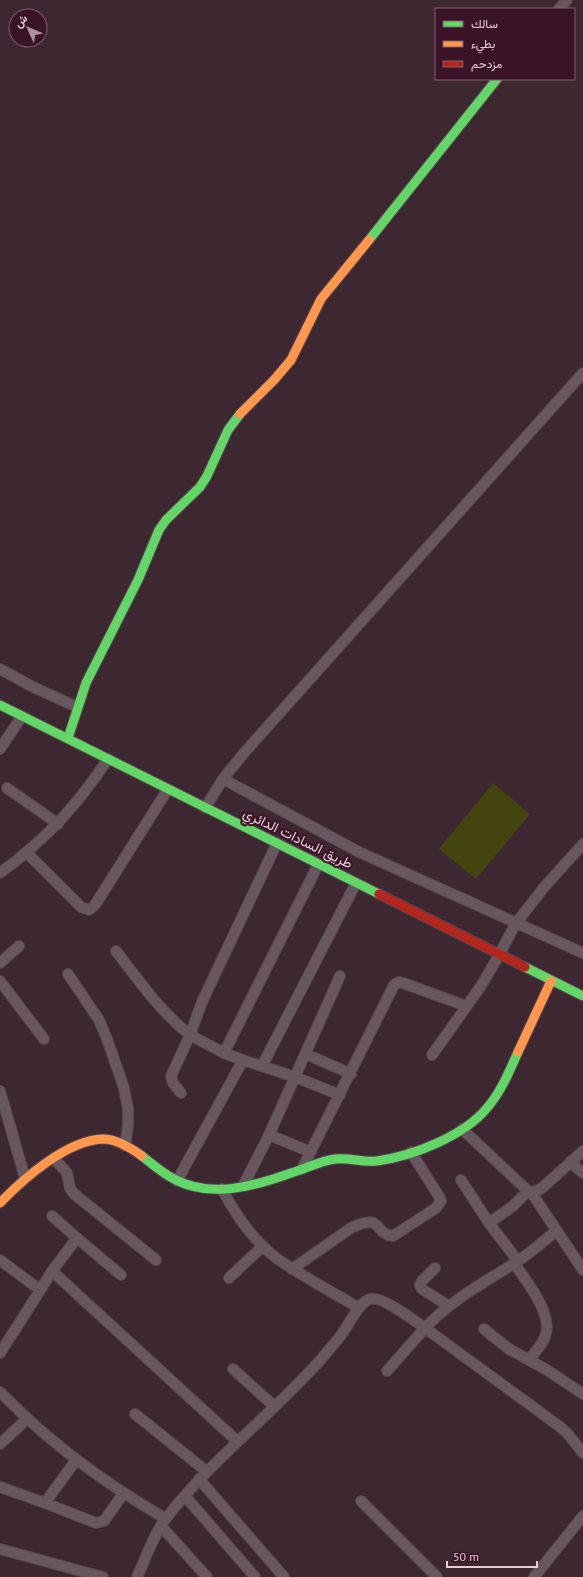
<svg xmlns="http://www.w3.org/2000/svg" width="583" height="1577" viewBox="0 0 583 1577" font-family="'PT Sans',Vazirmatn,sans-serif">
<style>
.green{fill:#44440e}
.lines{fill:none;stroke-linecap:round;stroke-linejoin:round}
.street-casing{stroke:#59454e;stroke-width:12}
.fast-casing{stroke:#59454e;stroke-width:11}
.slow-casing{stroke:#59454e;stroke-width:11}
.jam-casing{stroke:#59454e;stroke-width:11}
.street{stroke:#68575e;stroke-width:10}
.fast{stroke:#63d668;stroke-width:9}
.slow{stroke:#ff974d;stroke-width:9}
.jam{stroke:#b3261e;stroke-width:9}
.labels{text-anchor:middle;stroke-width:4;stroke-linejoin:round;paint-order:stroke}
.street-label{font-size:14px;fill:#e7ccd6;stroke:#3a1426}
</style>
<rect width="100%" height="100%" fill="#3d2731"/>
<!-- green -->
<path class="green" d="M493 783 530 814 476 879 439 849Z"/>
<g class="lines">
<defs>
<path id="street" d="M559 9 567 0
M0 669 33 687 77 707
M0 749 22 716
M223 779 359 852 583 953
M7 788 58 824
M205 808 223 779 244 753 583 373
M277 843 202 1002 190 1035 224 1053 243 1060 295 1077 340 1095
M27 853 81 907 89 910 95 905 168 789
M0 873C46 839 76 807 108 759
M116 951C140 982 159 1010 190 1035L171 1076 173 1083 181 1093
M0 963 19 946
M68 974 99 1020 107 1039 124 1088 128 1109V1126L125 1146
M0 981 44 1039
M224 1053 318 865
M306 1054 351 1074
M432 1055 481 986 499 955 516 923 546 885 583 844
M262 1066 356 883
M0 1091 25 1178
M462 1129 528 1191C533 1193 537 1191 542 1188L583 1151
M269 1135 311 1152
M54 1158 67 1173 70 1188 73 1193 156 1260
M570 1162 583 1173
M302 1169 394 985 399 982 403 983 466 1006
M461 1180 489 1223 513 1206 528 1191
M177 1181 243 1060
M243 1186 269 1135 340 976
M222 1189C235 1214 252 1239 275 1257 301 1276 331 1291 359 1308
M531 1192 583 1270
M52 1216 77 1238
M489 1223 518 1261
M0 1260 32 1284 41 1289 0 1353
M514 1263C526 1281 554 1314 545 1337 542 1345 534 1353 529 1360
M435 1268 422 1281 420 1285 422 1289 449 1306
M292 1269 351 1228C384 1212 373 1234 393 1236L436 1208 441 1201 440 1198 411 1152
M121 1275 77 1238 52 1271 237 1441
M229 1278 263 1246
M41 1289 52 1271
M484 1329 509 1349 547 1370 583 1394
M233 1369 274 1406
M387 1371 425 1328 559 1426 567 1433 583 1453
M0 1392C52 1445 102 1481 166 1519
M135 1414 206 1471
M0 1444 27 1419
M199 1479 284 1577
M0 1487 45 1503 96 1523 104 1521 123 1494
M185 1496 255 1577
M361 1501 437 1577
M45 1503 76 1460
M161 1526 207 1577
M0 1549 103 1577
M137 1577C146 1558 154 1533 167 1517 213 1458 274 1413 323 1357 329 1349 336 1342 342 1334 349 1324 359 1302 370 1299 381 1295 415 1321 425 1328 451 1300 483 1283 515 1263 529 1254 543 1242 556 1231
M534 1577 583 1516"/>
<path id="fast" d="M369 240 497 79
M0 705 379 894
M68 738 86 683 138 580 159 530 166 520 200 487 207 476 228 430 240 414
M525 967 583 996
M142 1156C152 1164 162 1173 174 1179 211 1199 255 1186 291 1173 305 1169 320 1161 335 1159 349 1157 363 1163 377 1161 413 1156 464 1136 487 1108 501 1092 509 1072 518 1052"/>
<path id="slow" d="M240 414 274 380 291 360 321 299 369 240
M518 1052 551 981
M0 1203C23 1179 67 1140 103 1139 117 1139 131 1148 142 1156"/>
<path id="jam" d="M379 894 525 967"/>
</defs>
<!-- street casing -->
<use href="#street" class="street-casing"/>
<!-- fast casing -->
<use href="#fast" class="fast-casing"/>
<!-- slow casing -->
<use href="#slow" class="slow-casing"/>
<!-- jam casing -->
<use href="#jam" class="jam-casing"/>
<!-- street -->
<use href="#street" class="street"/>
<!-- fast -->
<use href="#fast" class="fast"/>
<!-- slow -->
<use href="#slow" class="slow"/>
<!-- jam -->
<use href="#jam" class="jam"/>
</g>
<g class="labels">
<!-- street labels -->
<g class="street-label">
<text transform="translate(298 838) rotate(26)" y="5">طريق السادات الدائري</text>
</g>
</g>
<!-- legend -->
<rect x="435" y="8" width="140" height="72" fill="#3a1426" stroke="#7f5e6c"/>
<rect x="443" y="21" width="20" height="6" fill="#63d668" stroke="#7f5e6c"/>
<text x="471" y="28" font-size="12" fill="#e7ccd6">سالك</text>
<rect x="443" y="41" width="20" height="6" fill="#ff974d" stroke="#7f5e6c"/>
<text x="471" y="48" font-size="12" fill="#e7ccd6">بطيء</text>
<rect x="443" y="61" width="20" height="6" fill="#b3261e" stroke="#7f5e6c"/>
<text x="471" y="68" font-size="12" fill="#e7ccd6">مزدحم</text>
<!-- north arrow -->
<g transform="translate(28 28) rotate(314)"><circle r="19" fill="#3a1426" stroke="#7f5e6c"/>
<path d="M0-3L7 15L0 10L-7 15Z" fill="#ac929c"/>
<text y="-6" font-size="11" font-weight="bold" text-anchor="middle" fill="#e7ccd6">ش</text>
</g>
<!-- scale -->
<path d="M447 1561v6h90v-6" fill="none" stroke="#e7ccd6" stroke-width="2"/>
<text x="453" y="1561" font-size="12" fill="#e7ccd6" stroke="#3a1426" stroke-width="3" paint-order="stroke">50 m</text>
</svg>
